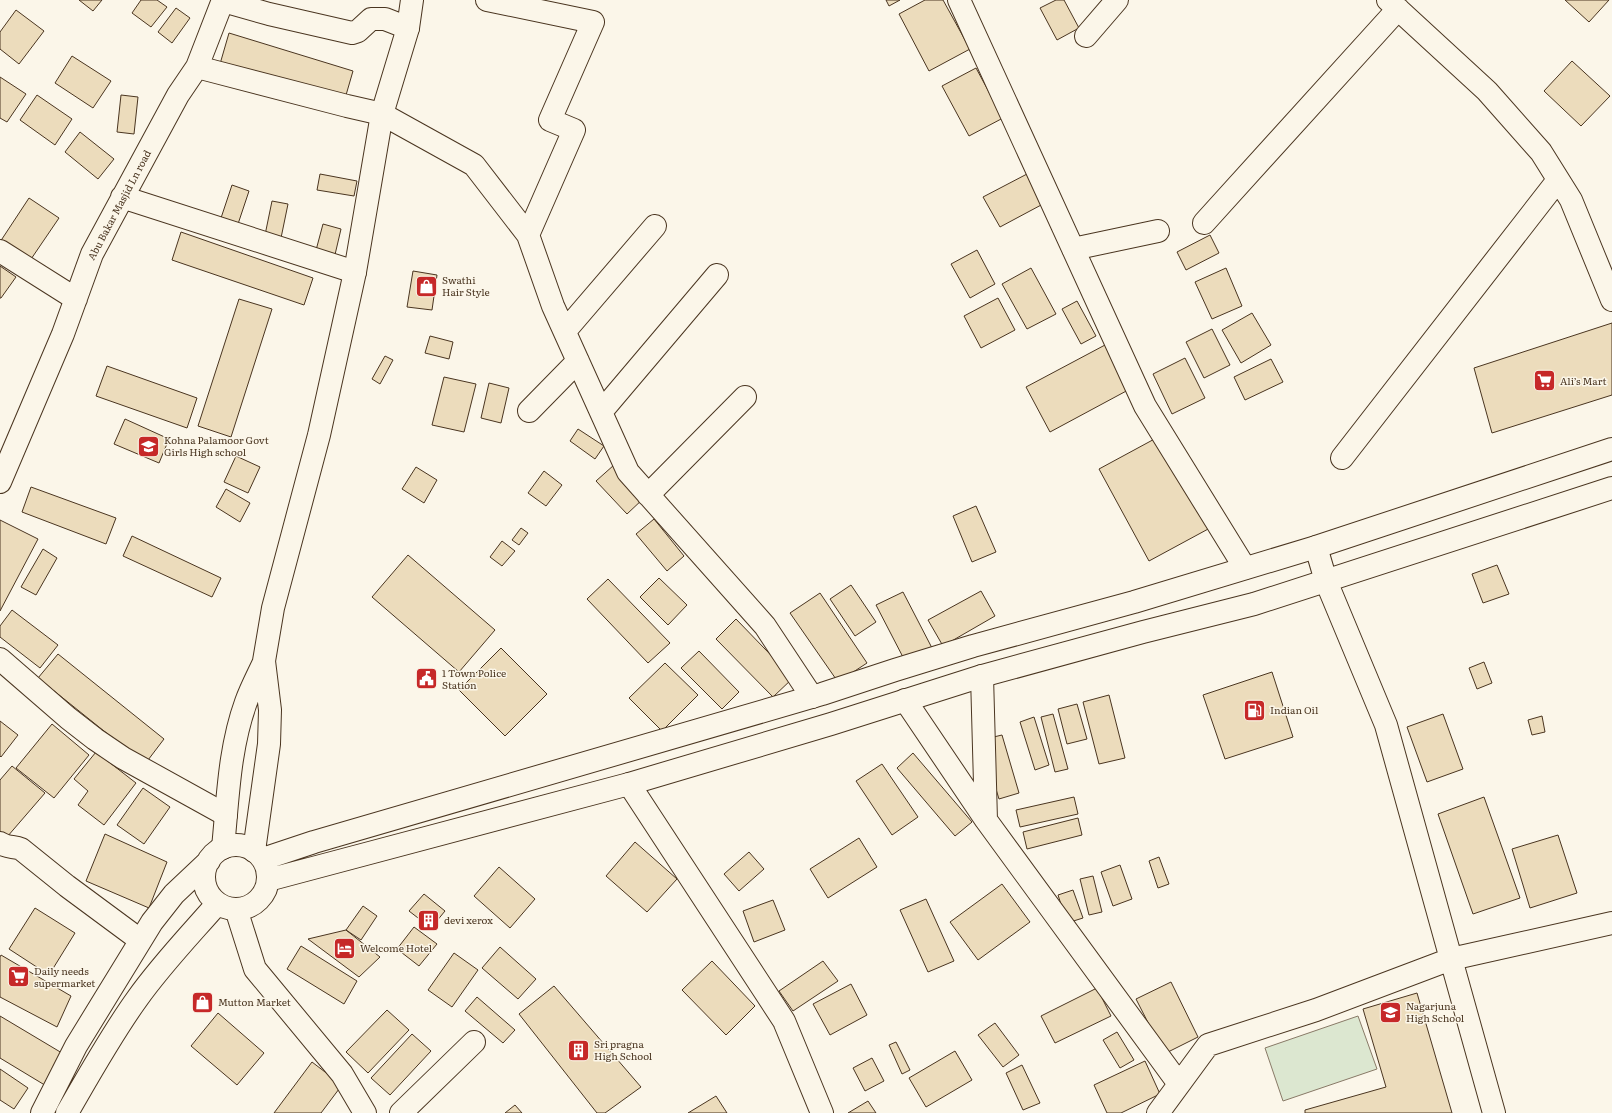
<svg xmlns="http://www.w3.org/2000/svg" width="1612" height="1113" viewBox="0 0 1612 1113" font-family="Literata,serif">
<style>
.green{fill:#dce7d0;stroke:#887966}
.building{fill:#ecdcbc;stroke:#4a3520}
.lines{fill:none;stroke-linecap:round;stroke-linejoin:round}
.street-casing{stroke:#4a3520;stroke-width:24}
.secondary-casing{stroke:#4a3520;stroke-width:24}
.primary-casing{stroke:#4a3520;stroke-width:24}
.highway-casing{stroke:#4a3520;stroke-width:24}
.street{stroke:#fbf6e9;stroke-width:22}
.secondary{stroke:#fbf6e9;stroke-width:22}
.primary{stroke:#fbf6e9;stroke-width:22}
.highway{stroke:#fbf6e9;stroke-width:22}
.labels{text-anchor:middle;stroke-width:3;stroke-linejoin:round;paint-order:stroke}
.street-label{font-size:10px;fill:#4a3520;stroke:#fbf6e9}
.poi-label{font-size:10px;fill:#4a3520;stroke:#fbf6e9;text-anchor:start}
</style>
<rect width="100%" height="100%" fill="#fbf6e9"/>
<!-- green -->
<path class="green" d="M1358 1016 1377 1069 1283 1101 1265 1048Z"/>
<!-- building -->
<path class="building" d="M79 0H102L93 11Z
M141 0H157L167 7 151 27 132 13Z
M886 0H900L889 6Z
M925 0H943L970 49 929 71 899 14Z
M1056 0H1064L1079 28 1057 40 1040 8Z
M1565 0H1609L1589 22Z
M176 8 190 18 172 43 158 32Z
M16 10 44 31 19 64 0 49V32Z
M229 33 353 71 344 102 220 64Z
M72 56 111 81 93 108 55 83Z
M1572 61 1610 96 1581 126 1544 91Z
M976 68 1003 118 969 136 942 86Z
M0 77 26 94 7 122 0 118Z
M37 95 72 119 55 145 20 120Z
M121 95 138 97 134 134 117 132Z
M80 132 114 159 98 179 65 152Z
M320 174 357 181 354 196 317 190Z
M1027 174 1043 204 1000 227 983 197Z
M232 185 249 191 238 224 221 218Z
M29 198 59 218 27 265 0 242Z
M272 201 288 204 281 238 265 235Z
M323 224 341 229 334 259 315 254Z
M181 232 313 278 304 305 172 260Z
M1210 235 1219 253 1186 270 1177 252Z
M977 250 995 284 970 298 951 264Z
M0 266 16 277 1 298H0Z
M1031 268 1056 314 1027 329 1002 284Z
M1226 268 1242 306 1212 319 1195 282Z
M413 271 437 275 432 310 407 307Z
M998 298 1015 330 981 348 964 316Z
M239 299 272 309 231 437 198 426Z
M1077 301 1096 336 1081 344 1062 309Z
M1252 313 1271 345 1241 363 1222 330Z
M1612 323V395L1492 433 1474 368Z
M1212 329 1230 365 1204 378 1186 342Z
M430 336 453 342 449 359 425 353Z
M1105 345 1130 389 1050 432 1026 387Z
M385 356 393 360 380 384 372 379Z
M1185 358 1205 398 1172 414 1153 374Z
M1271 359 1283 382 1245 400 1234 377Z
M107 366 197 398 187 428 96 396Z
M444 377 476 384 464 432 432 425Z
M489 383 509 388 501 423 481 418Z
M125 419 169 439 159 463 114 444Z
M578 429 604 446 595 459 570 441Z
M1160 436 1210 528 1149 561 1099 469Z
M236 456 260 467 248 493 224 482Z
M614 465 644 498 627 514 596 481Z
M416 467 437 480 424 503 402 489Z
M544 471 562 485 546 506 528 493Z
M31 487 116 518 106 544 22 512Z
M226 489 250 503 240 522 216 507Z
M976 506 996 552 972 562 953 516Z
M654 519 684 556 667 571 636 534Z
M0 520 38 539 0 611Z
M521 528 528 533 519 545 512 540Z
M132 536 221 578 212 597 123 556Z
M502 541 515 551 502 566 490 557Z
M43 549 57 558 36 595 21 587Z
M408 555 495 630 459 672 372 597Z
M1497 565 1509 594 1483 603 1472 574Z
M659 578 687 605 668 625 640 597Z
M608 579 670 643 648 663 587 599Z
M851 585 876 622 855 636 830 599Z
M981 591 995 616 943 646 928 620Z
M903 592 932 648 905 661 876 605Z
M820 593 867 663 838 682 790 613Z
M12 610 58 645 40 668 0 637V626Z
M736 619 793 678 773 697 716 639Z
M501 648 547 694 505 736 459 690Z
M699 651 739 692 722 709 681 668Z
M58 654 164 739 145 764 38 678Z
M1484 662 1492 683 1477 689 1469 668Z
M665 663 698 695 662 731 629 698Z
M1272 672 1293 737 1225 759 1203 695Z
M1109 695 1125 758 1099 764 1083 702Z
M1077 704 1087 739 1067 744 1058 709Z
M1053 714 1068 769 1055 772 1041 717Z
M1443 714 1463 769 1427 782 1407 727Z
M1542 716 1545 732 1532 735 1528 720Z
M1034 717 1049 765 1035 770 1020 722Z
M0 721 18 735 1 757 0 756Z
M52 724 89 755 54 798 16 768Z
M1002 735 1019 793 999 799 981 740Z
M96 752 136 783 104 825 78 805 88 791 74 779Z
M913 753 972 822 955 836 897 768Z
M882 764 918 817 892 835 856 781Z
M12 766 45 793 7 837 0 831V780Z
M143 788 170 807 144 844 117 825Z
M1074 797 1078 814 1020 827 1016 810Z
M1484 797 1520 898 1473 914 1438 814Z
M1078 818 1082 835 1027 849 1023 832Z
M105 834 167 862 149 908 86 881Z
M1558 835 1577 893 1530 908 1512 849Z
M859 838 877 867 828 898 810 869Z
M635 842 677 879 647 912 606 876Z
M749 852 764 869 739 891 724 874Z
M1159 857 1169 884 1158 888 1149 861Z
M1120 865 1132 899 1113 906 1101 872Z
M499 867 535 899 510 928 474 896Z
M1093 876 1102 912 1089 915 1080 879Z
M1002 884 1030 922 978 960 950 922Z
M1073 890 1083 918 1067 923 1058 895Z
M424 894 445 911 431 928 409 911Z
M926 899 954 961 928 972 900 910Z
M773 900 785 930 754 942 743 911Z
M363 906 377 916 361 940 346 930Z
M35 908 75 933 49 975 9 949Z
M414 927 437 944 419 966 397 949Z
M346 930 380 957 359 977 308 939Z
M301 946 357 981 344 1004 287 969Z
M500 947 536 979 518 999 482 968Z
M454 953 478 970 452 1007 428 990Z
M1 955 71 996 57 1027 0 997V957Z
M712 961 755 1006 726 1035 682 990Z
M823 961 838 981 793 1011 779 991Z
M1171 982 1198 1037 1164 1054 1136 999Z
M851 984 867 1015 830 1035 813 1004Z
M554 986 641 1087 605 1113H597L519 1014Z
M1097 988 1111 1016 1055 1043 1041 1016Z
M1417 993 1452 1113H1305V1110L1386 1087 1363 1009Z
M477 997 515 1030 503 1043 465 1011Z
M387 1010 409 1030 368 1073 346 1052Z
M218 1013 264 1053 237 1085 191 1046Z
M0 1016 67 1056 48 1087 0 1058Z
M995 1023 1019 1055 1003 1067 978 1035Z
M1117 1032 1134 1060 1120 1068 1103 1040Z
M412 1034 431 1051 390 1095 371 1078Z
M896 1042 910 1070 902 1074 889 1045Z
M955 1051 972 1080 926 1107 909 1078Z
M872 1058 884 1081 865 1091 853 1068Z
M1145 1061 1160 1094 1121 1113H1107L1094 1085Z
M312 1062 342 1085 321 1113H274Z
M1022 1065 1040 1103 1023 1110 1006 1073Z
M0 1069 28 1088 14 1109 0 1100Z
M716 1096 727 1113H688Z
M868 1101 876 1113H848Z
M515 1105 522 1113H505Z"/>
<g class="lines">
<defs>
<path id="street" d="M487 0 593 22 550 120 574 130 528 235
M959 0 1145 406 1245 568
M1388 0 1487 91 1541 152 1571 200 1612 300
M223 1 269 14 352 33 358 31 371 19H385L408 28
M1086 36 1117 0
M197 67 347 106 382 114 474 165 528 235 553 306 628 472 765 626 812 697
M122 197 355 272
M1204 223 1398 9
M1073 249 1158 231
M0 251 76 299
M565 331 655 226
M529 411 578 361
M601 412 717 275
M1342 458 1558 180
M0 482 63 334 92 254 178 95 197 67 223 0
M648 495 745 397
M0 659 68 718 95 739 123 758 226 815
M982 676 986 820 1179 1084
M905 700 986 820
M629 784 784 1021 822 1113
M0 843C7 848 14 846 21 849L67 886 140 940
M401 1113 474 1042
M1158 1113 1208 1045 1316 1010 1451 959 1386 725 1326 581 1316 547
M1494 1113 1451 959 1612 923"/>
<path id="secondary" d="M236 909 255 969 342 1074 365 1113"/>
<path id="primary" d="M223 848C228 798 229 749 246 702 251 688 258 675 264 662
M254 851 269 744 270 710 264 661 273 608 319 435 355 272 382 114 408 28 412 0"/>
<path id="highway" d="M204 877a32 32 0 1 1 64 0a32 32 0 1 1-64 0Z
M263 859 314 842 822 694 895 670 973 646 1134 602 1316 547 1612 449
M268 880 629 784 831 724 982 676 1143 632 1254 604 1612 488
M42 1113 76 1046 152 922 174 894 209 861
M67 1113C89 1075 111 1035 137 999 161 965 190 935 217 904"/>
</defs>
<!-- street casing -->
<use href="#street" class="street-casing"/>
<!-- secondary casing -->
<use href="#secondary" class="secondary-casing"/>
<!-- primary casing -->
<use href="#primary" class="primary-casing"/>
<!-- highway casing -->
<use href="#highway" class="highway-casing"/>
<!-- street -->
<use href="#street" class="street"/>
<!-- secondary -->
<use href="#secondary" class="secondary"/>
<!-- primary -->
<use href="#primary" class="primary"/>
<!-- highway -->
<use href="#highway" class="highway"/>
</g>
<!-- icons -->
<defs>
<symbol id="shop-square" viewBox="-11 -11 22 22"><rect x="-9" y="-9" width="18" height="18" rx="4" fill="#c62828" stroke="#fbf6e9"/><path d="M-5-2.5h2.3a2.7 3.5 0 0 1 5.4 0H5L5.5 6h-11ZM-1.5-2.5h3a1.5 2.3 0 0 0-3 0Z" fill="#fff"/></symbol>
<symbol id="supermarket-square" viewBox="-11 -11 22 22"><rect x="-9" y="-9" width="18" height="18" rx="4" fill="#c62828" stroke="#fbf6e9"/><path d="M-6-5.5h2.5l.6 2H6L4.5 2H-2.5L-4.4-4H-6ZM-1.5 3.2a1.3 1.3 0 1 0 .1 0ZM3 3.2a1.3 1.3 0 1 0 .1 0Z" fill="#fff"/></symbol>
<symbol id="school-square" viewBox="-11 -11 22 22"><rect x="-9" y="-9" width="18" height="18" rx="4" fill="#c62828" stroke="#fbf6e9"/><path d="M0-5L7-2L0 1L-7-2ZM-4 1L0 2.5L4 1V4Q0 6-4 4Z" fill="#fff"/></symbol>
<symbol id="civic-square" viewBox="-11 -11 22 22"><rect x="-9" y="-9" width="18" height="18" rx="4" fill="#c62828" stroke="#fbf6e9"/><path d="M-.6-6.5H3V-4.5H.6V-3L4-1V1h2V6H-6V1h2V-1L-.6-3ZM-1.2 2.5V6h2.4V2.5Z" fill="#fff"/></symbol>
<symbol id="fuel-square" viewBox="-11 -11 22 22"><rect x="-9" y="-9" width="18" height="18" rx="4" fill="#c62828" stroke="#fbf6e9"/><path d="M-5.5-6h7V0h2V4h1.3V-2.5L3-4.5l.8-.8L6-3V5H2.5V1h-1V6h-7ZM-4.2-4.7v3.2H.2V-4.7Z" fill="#fff"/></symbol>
<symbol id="building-square" viewBox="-11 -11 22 22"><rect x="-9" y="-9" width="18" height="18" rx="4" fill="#c62828" stroke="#fbf6e9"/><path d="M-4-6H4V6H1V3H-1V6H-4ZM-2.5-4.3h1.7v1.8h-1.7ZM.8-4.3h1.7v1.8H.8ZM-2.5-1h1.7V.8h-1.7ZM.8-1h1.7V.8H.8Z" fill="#fff"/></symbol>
<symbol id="hotel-square" viewBox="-11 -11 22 22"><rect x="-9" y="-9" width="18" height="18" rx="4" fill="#c62828" stroke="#fbf6e9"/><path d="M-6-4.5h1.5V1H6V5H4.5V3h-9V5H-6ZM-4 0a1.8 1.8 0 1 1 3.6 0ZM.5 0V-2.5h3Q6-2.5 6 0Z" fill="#fff"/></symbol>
</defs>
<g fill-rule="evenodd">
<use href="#shop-square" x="414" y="274" width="25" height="25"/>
<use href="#supermarket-square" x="1532" y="368" width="25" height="25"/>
<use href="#school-square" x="136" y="434" width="25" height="25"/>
<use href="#civic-square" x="414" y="666" width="25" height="25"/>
<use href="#fuel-square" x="1242" y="698" width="25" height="25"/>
<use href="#building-square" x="416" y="908" width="25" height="25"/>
<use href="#hotel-square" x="332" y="936" width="25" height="25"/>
<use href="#supermarket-square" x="6" y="964" width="25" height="25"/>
<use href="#shop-square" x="190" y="990" width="25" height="25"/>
<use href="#school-square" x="1378" y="1000" width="25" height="25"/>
<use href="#building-square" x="566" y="1038" width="25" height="25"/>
</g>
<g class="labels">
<!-- street labels -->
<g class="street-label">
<text transform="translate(119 205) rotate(-62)" y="4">Abu Bakar Masjid Ln road</text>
</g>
<!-- poi labels -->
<g class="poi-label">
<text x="442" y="284">Swathi<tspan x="442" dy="12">Hair Style</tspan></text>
<text x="1560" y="385">Ali’s Mart</text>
<text x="164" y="444">Kohna Palamoor Govt<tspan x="164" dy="12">Girls High school</tspan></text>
<text x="442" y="677">1 Town Police<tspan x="442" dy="12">Station</tspan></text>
<text x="1270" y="714">Indian Oil</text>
<text x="444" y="924">devi xerox</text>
<text x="360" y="952">Welcome Hotel</text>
<text x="34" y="975">Daily needs<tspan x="34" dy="12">supermarket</tspan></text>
<text x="218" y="1006">Mutton Market</text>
<text x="1406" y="1010">Nagarjuna<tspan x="1406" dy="12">High School</tspan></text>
<text x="594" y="1048">Sri pragna<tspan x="594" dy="12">High School</tspan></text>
</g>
</g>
</svg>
